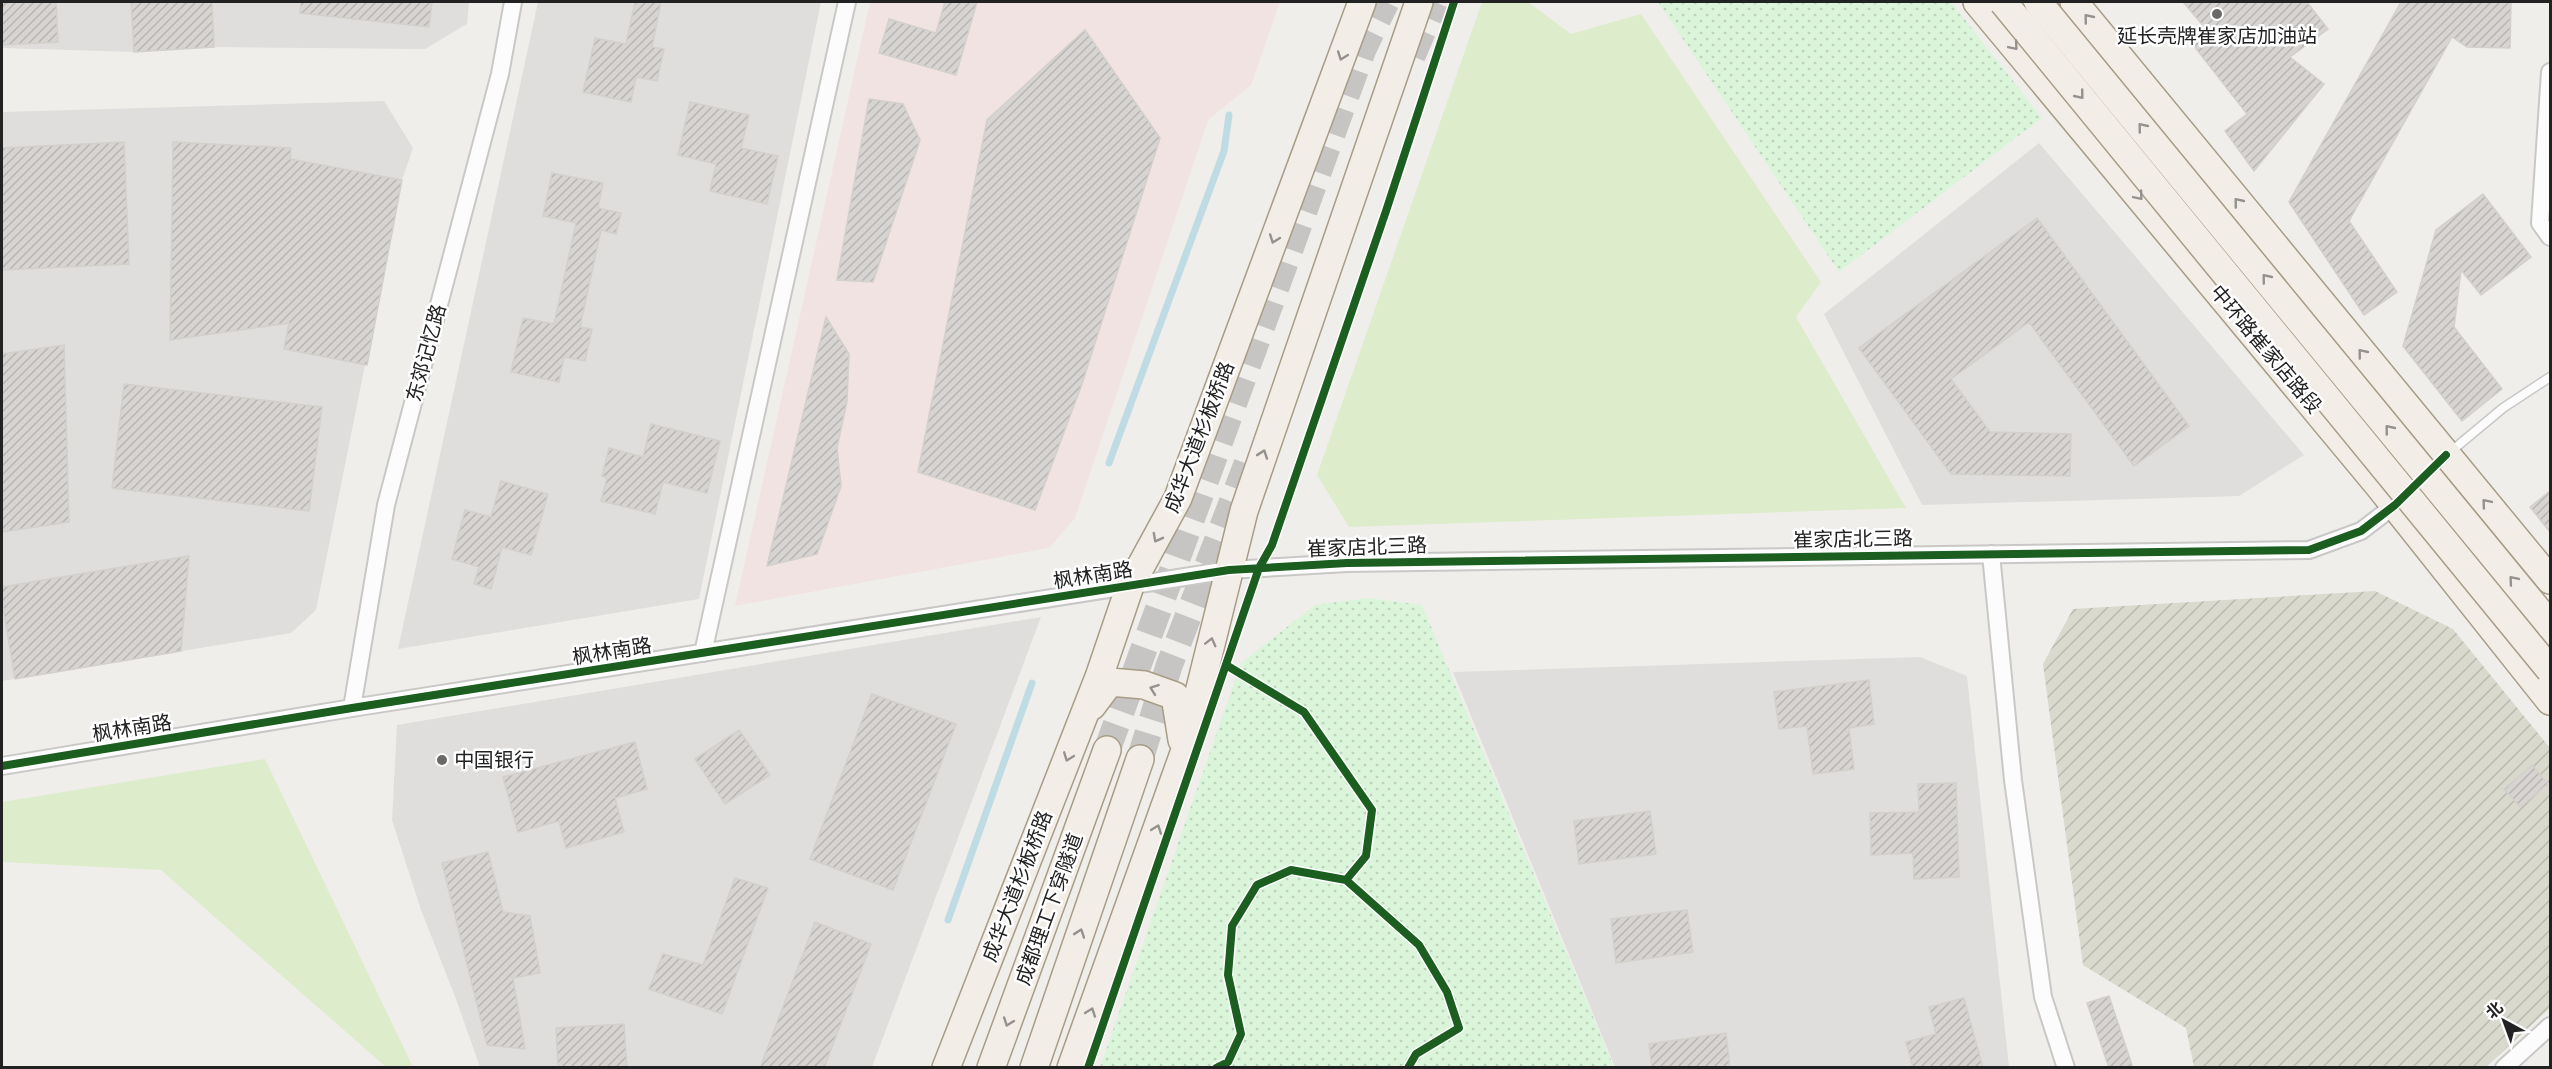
<svg xmlns="http://www.w3.org/2000/svg" width="2552" height="1069" viewBox="0 0 2552 1069" font-family="'Sofia Sans Condensed','Noto Sans SC',sans-serif">
<style>
.residential{fill:#dfdedc}
.commercial{fill:#f1e3e1}
.construction{fill:url(#construction-furrows)}
.grass{fill:#ddeccb}
.park{fill:url(#park-dots)}
.lines{fill:none;stroke-linecap:round;stroke-linejoin:round}
.stream{stroke:#bfdbe3;stroke-width:7}
.building{fill:url(#building-hatch);stroke:#d3d0cc;stroke-width:1.5}
.primary-tunnel{stroke:#c7c5c3;stroke-width:27;stroke-dasharray:27 14;stroke-linecap:butt}
.lane-casing{stroke:#c9c8c7;stroke-width:11}
.street-casing{stroke:#c9c8c7;stroke-width:20}
.primary-casing{stroke:#a79c86;stroke-width:30}
.lane{stroke:#fdfcfc;stroke-width:8}
.street{stroke:#fdfcfc;stroke-width:16}
.primary{stroke:#f3ede7;stroke-width:27}
.primary-bridge-casing{stroke:#a79c86;stroke-width:30;stroke-linecap:butt}
.primary-bridge{stroke:#f3ede7;stroke-width:27}
.cycleway-casing{stroke:#fff;stroke-width:11}
.cycleway{stroke:#1b5e20;stroke-width:8}
.oneway{stroke:#95928e}
.poi-dot{fill:#6a6968;stroke:#fff;stroke-width:2}
.labels{text-anchor:middle;stroke-width:5;stroke-linejoin:round;paint-order:stroke}
.poi-label{font-size:20px;fill:#222;stroke:#fff}
.street-label{font-size:20px;fill:#222;stroke:#fff}
</style>
<defs>
<pattern id="construction-furrows" width="10" height="10" patternUnits="userSpaceOnUse" patternTransform="scale(1.5)"><rect width="10" height="10" fill="#d9d9cd"/><path d="M-1 1l2-2M0 10L10 0M9 11l2-2" fill="none" stroke="#babab0"/></pattern>
<pattern id="park-dots" width="8" height="8" patternUnits="userSpaceOnUse" patternTransform="scale(1.5)"><rect width="8" height="8" fill="#daf5da"/><path d="M2 2h.1M6 6h.1" fill="none" stroke="#bbd2bb" stroke-width="1.8" stroke-linecap="round"/></pattern>
<pattern id="building-hatch" width="6" height="6" patternUnits="userSpaceOnUse" patternTransform="scale(1.5)"><rect width="6" height="6" fill="#d7d4d2"/><path d="M-1 1l2-2M0 6l6-6M5 7l2-2" fill="none" stroke="#b8b6b4"/></pattern>
</defs>
<rect width="100%" height="100%" fill="#f0eeeb"/>
<!-- residential -->
<path class="residential" d="M2 2H469L467 24 425 49 214 47 134 52 2 48Z
M538 2H821L699 599 398 649Z
M384 101 413 148 402 180 316 610 291 633 2 681V112Z
M2039 143 2304 455 2239 496 1922 505 1824 314Z
M1041 617 872 1067H480L456 999 421 910 392 820 397 725Z
M1920 657 1967 676 2009 1067H1615L1453 672Z"/>
<!-- commercial -->
<path class="commercial" d="M870 2H1280L1251 85 1208 120 1075 518 1049 548 735 606Z"/>
<!-- construction -->
<path class="construction" d="M2375 591 2453 629 2550 748V1008L2486 1067H2194L2186 1028 2083 965 2043 664 2073 609Z"/>
<!-- grass -->
<path class="grass" d="M1482 2H1528L1571 34 1641 14 1821 282 1796 317 1906 508 1349 527 1317 475Z
M265 759 413 1067H386L161 870 2 862V802Z"/>
<!-- park -->
<path class="park" d="M1658 2H1951L2042 118 1839 272Z
M1368 598 1422 605 1614 1067H1100L1241 663 1315 605Z"/>
<g class="lines">
<!-- stream -->
<path class="stream" d="M1109 463 1224 151 1229 115
M948 920 1032 683"/>
</g>
<!-- building -->
<path class="building" d="M2 2H56L58 42 2 45Z
M131 2H212L214 47 134 52Z
M301 2H432L429 27 300 13Z
M635 2H661L652 47 664 49 657 81 636 77 631 102 583 92 595 38 626 44Z
M945 2H977L956 75 879 53 889 19 936 33Z
M2183 2H2307L2328 29 2290 57 2324 84 2254 171 2225 131 2247 114 2190 41 2206 29Z
M2401 2H2511L2510 48 2467 47 2452 37 2349 221 2397 292 2364 315 2289 202Z
M1085 30 1160 138 1082 384 1035 510 918 472 987 120Z
M869 99 903 104 920 140 873 282 837 280Z
M690 102 749 115 741 148 778 156 767 204 710 191 716 164 678 155Z
M124 142 129 264 2 270V148Z
M173 142 291 148 290 159 402 180 367 365 284 349 289 323 170 340Z
M552 173 603 183 598 208 621 213 616 234 601 230 580 327 592 329 585 361 564 357 559 382 511 372 523 318 554 324 576 223 543 216Z
M2483 194 2531 257 2481 295 2461 270 2454 327 2502 389 2462 421 2403 346 2436 230Z
M2037 218 2189 426 2134 466 2029 322 1951 379 1990 432 2071 434 2070 476 1951 474 1859 348Z
M826 317 849 354 847 401 837 448 841 486 817 554 767 566Z
M64 345 69 522 2 532V354Z
M124 384 322 407 309 511 112 488Z
M651 424 720 441 707 493 663 482 655 514 601 501 607 478 602 476 609 448 643 457Z
M501 481 548 494 531 555 502 547 491 589 474 584 479 567 452 559 465 510 491 517Z
M2550 491V532L2530 507Z
M189 556 181 651 15 679 2 601V587Z
M1869 680 1874 724 1849 728 1854 769 1813 774 1807 726 1779 729 1774 692Z
M872 694 956 724 893 890 810 859Z
M739 730 770 775 725 804 695 759Z
M635 742 647 789 615 798 624 832 566 848 559 821 518 832 503 777Z
M2532 765 2548 784 2520 807 2504 789Z
M1956 783 1959 877 1914 879 1913 853 1871 855 1870 813 1919 812 1918 784Z
M1650 811 1656 854 1579 864 1574 821Z
M488 852 503 912 530 916 540 973 513 978 525 1049 487 1045 442 863Z
M735 878 768 888 722 1014 649 989 663 954 703 965Z
M1687 910 1693 952 1616 963 1611 919Z
M815 922 871 944 824 1068H760Z
M2109 996 2133 1068H2109L2087 1003Z
M1964 998 1983 1068H1913L1906 1042 1936 1034 1929 1007Z
M624 1024 627 1068H558L556 1028Z
M1726 1033 1730 1068H1652L1649 1044Z"/>
<g class="lines">
<!-- primary-tunnel -->
<path class="primary-tunnel" d="M1412 56 1435 2
M1107 750 1363 49 1386 2
M1140 759 1169 666 1249 459"/>
<defs>
<path id="lane" d="M2449 453 2503 408 2550 377"/>
<path id="street" d="M2550 72 2540 223 2550 237
M1991 554 2013 780 2043 997 2066 1068
M703 653 847 2
M352 708 386 505 500 74 513 2
M2 766 352 708 1229 570 1347 563 2309 550 2361 531 2395 505 2433 469
M2504 1068 2550 1026"/>
<path id="primary" d="M1977 2 2379 486 2550 701
M2074 2 2550 580
M1092 706 1110 682 1144 685 1175 696 1182 740
M946 1068 1099 677 1130 586 1178 498 1362 2
M991 1068 1107 750
M1034 1068 1140 759
M1071 1068 1184 753 1244 511 1419 2"/>
</defs>
<!-- lane casing -->
<use href="#lane" class="lane-casing"/>
<!-- street casing -->
<use href="#street" class="street-casing"/>
<!-- primary casing -->
<use href="#primary" class="primary-casing"/>
<!-- lane -->
<use href="#lane" class="lane"/>
<!-- street -->
<use href="#street" class="street"/>
<!-- primary -->
<use href="#primary" class="primary"/>
<defs>
<path id="primary-bridge" d="M2003 2 2550 670
M2038 2 2550 625"/>
</defs>
<!-- primary-bridge casing -->
<use href="#primary-bridge" class="primary-bridge-casing"/>
<!-- primary-bridge -->
<use href="#primary-bridge" class="primary-bridge"/>
<defs>
<path id="cycleway" d="M2 766 352 708 1229 570 1347 563 2309 550 2361 531 2395 505 2446 455
M1346 880 1419 945 1447 992 1459 1028 1416 1054 1408 1068
M1088 1068 1259 568 1272 545 1386 211 1454 2
M1216 1068 1228 1062 1241 1034 1228 975 1232 926 1257 885 1291 870 1346 880 1366 856 1372 810 1304 712 1226 665"/>
</defs>
<!-- cycleway casing -->
<use href="#cycleway" class="cycleway-casing"/>
<!-- cycleway -->
<use href="#cycleway" class="cycleway"/>
</g>
<!-- one-way arrows -->
<defs><path id="oneway-chevron" d="M-2-3.5L2.5 0L-2 3.5" fill="none" stroke-width="1.6" stroke-linecap="round" stroke-linejoin="round" transform="scale(1.5)"/></defs>
<g class="oneway">
<use href="#oneway-chevron" transform="translate(2088 18) rotate(-129)"/>
<use href="#oneway-chevron" transform="translate(2014 46) rotate(50)"/>
<use href="#oneway-chevron" transform="translate(1342 56) rotate(110)"/>
<use href="#oneway-chevron" transform="translate(2080 95) rotate(51)"/>
<use href="#oneway-chevron" transform="translate(2142 127) rotate(-129)"/>
<use href="#oneway-chevron" transform="translate(2139 196) rotate(50)"/>
<use href="#oneway-chevron" transform="translate(2238 202) rotate(-129)"/>
<use href="#oneway-chevron" transform="translate(1274 239) rotate(110)"/>
<use href="#oneway-chevron" transform="translate(2266 278) rotate(-129)"/>
<use href="#oneway-chevron" transform="translate(2362 353) rotate(-129)"/>
<use href="#oneway-chevron" transform="translate(2389 429) rotate(-129)"/>
<use href="#oneway-chevron" transform="translate(1263 454) rotate(-71)"/>
<use href="#oneway-chevron" transform="translate(2486 503) rotate(-130)"/>
<use href="#oneway-chevron" transform="translate(1157 538) rotate(118)"/>
<use href="#oneway-chevron" transform="translate(2513 580) rotate(-130)"/>
<use href="#oneway-chevron" transform="translate(1211 642) rotate(-76)"/>
<use href="#oneway-chevron" transform="translate(1154 689) rotate(-160)"/>
<use href="#oneway-chevron" transform="translate(1068 757) rotate(111)"/>
<use href="#oneway-chevron" transform="translate(1157 829) rotate(-70)"/>
<use href="#oneway-chevron" transform="translate(1080 933) rotate(-71)"/>
<use href="#oneway-chevron" transform="translate(1091 1012) rotate(-70)"/>
<use href="#oneway-chevron" transform="translate(1008 1022) rotate(110)"/>
</g>
<!-- markers -->
<g class="poi-dot">
<circle cx="2217" cy="14" r="6"/>
<circle cx="442" cy="760" r="6"/>
</g>
<g class="labels">
<!-- poi labels -->
<g class="poi-label">
<text x="2217" y="43">延长壳牌崔家店加油站</text>
<text x="454" y="767" text-anchor="start">中国银行</text>
</g>
<!-- street labels -->
<g class="street-label">
<text transform="translate(2266 349) rotate(50)" y="7">中环路崔家店路段</text>
<text transform="translate(426 353) rotate(-75)" y="7">东郊记忆路</text>
<text transform="translate(1199 437) rotate(-69)" y="7">成华大道杉板桥路</text>
<text transform="translate(1853 539) rotate(-1)" y="7">崔家店北三路</text>
<text transform="translate(1367 547) rotate(-2)" y="7">崔家店北三路</text>
<text transform="translate(1093 575) rotate(-9)" y="7">枫林南路</text>
<text transform="translate(612 651) rotate(-9)" y="7">枫林南路</text>
<text transform="translate(132 728) rotate(-9)" y="7">枫林南路</text>
<text transform="translate(1017 886) rotate(-69)" y="7">成华大道杉板桥路</text>
<text transform="translate(1049 909) rotate(-70)" y="7">成都理工下穿隧道</text>
</g>
</g>
<!-- border -->
<rect width="2552" height="1069" fill="none" stroke="#222222" stroke-width="6"/>
<!-- north arrow -->
<g transform="translate(2504 1021) rotate(319)" stroke="#ffffff" stroke-width="4.5" paint-order="stroke">
<path d="M0-4.5L10 22L0 15L-10 22Z" fill="#222222"/>
<text y="-9" font-size="16" font-weight="bold" text-anchor="middle" fill="#222222">北</text>
</g>
</svg>
